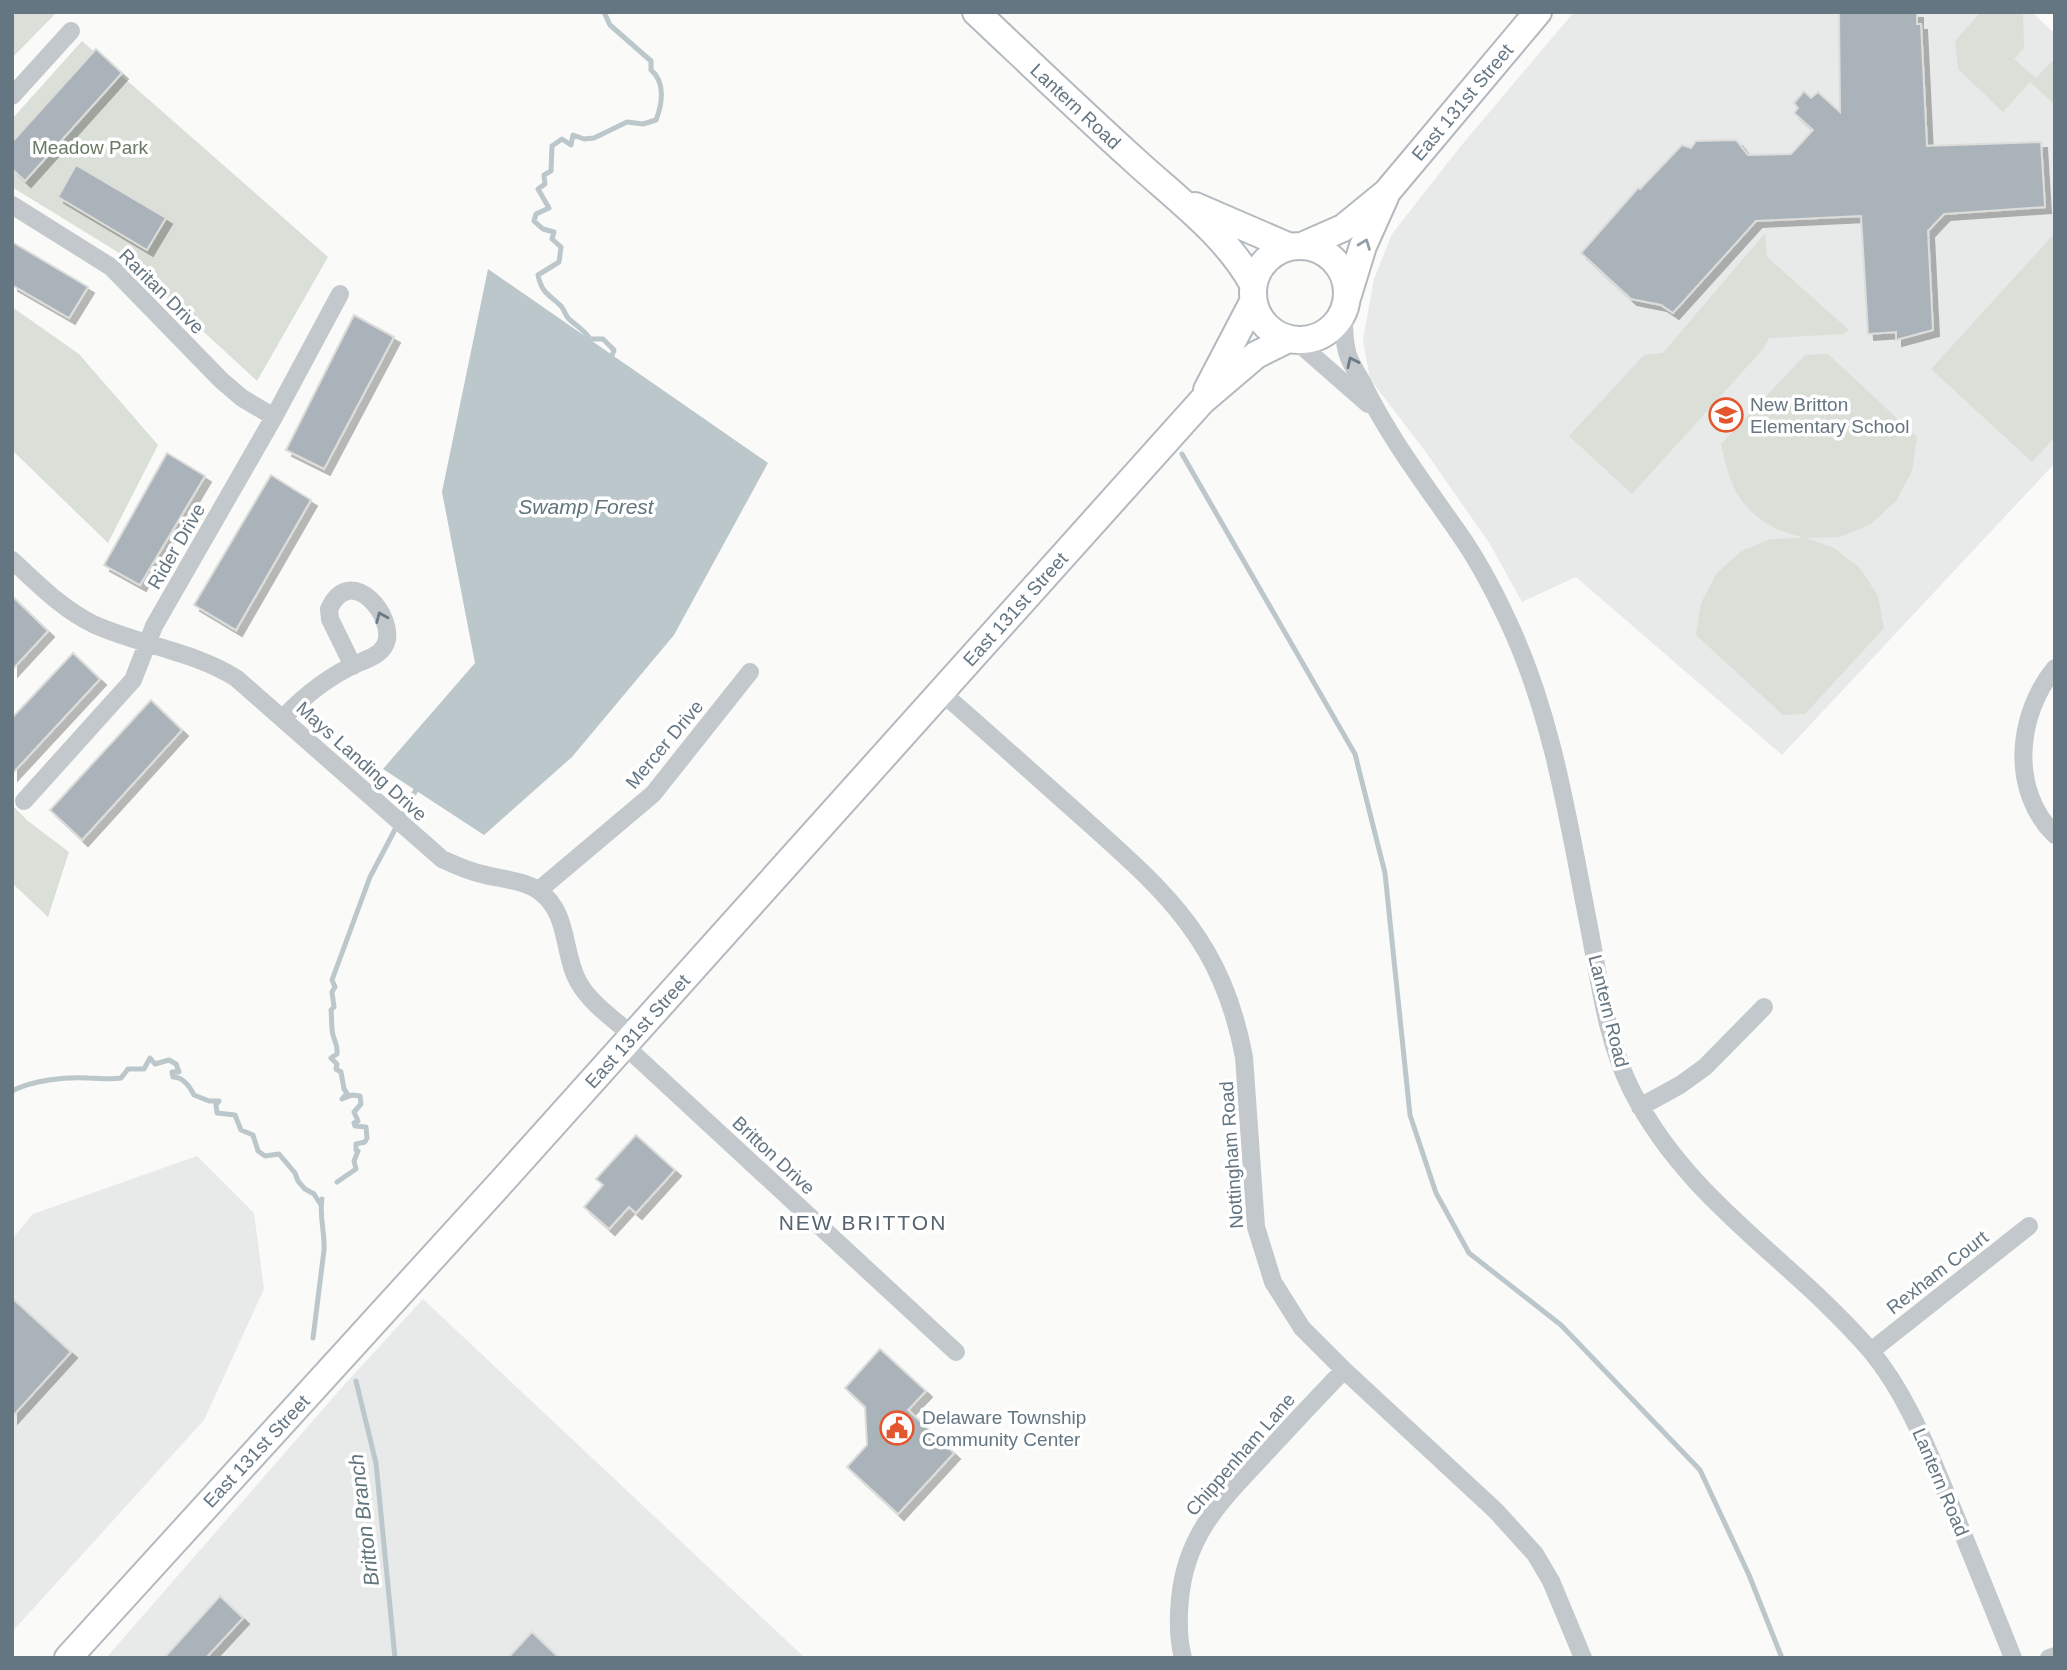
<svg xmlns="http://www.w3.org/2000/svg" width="2067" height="1670" viewBox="0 0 2067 1670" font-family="Arial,sans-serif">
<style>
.built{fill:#e8e9e9}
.green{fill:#dadfd7}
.water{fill:#bbc7cb}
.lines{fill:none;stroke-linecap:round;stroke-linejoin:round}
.stream{stroke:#bbc7cb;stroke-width:5}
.building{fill:#aab3b9;stroke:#dcdcda;stroke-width:2;filter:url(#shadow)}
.secondary-casing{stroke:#b3babf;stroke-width:30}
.street{stroke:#c3c8cc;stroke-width:18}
.secondary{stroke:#fff;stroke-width:26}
.oneway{stroke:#939fa8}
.oneway2{stroke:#6a7a87}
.labels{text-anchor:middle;stroke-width:7;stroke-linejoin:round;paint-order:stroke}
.street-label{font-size:19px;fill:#657683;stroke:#fff}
.park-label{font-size:19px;fill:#687a64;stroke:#fff}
.poi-label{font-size:19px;fill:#657683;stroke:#fff;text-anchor:start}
.water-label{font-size:21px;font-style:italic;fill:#60757c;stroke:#fff}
.neighbourhood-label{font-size:21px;letter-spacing:2px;fill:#57646e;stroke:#fff}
</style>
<defs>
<filter id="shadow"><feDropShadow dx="6" dy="6" stdDeviation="0" flood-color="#0004"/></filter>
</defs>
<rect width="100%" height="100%" fill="#fafaf8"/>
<!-- built -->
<path class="built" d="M1574 12H2032L2055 34V463L1782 755 1576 577 1522 602 1490 544 1425 451 1370 379 1363 340 1374 279 1392 234 1460 147Z
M197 1156 254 1213 264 1289 204 1420 12 1632V1239L33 1214Z
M423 1299 805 1658H106L344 1385Z"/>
<!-- green -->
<path class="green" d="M12 12H57L12 58Z
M1981 12 2023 13 2024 48 2014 59 2036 78 2055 58V148L2054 104 2030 82 2003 112 1958 69 1955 41Z
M82 41 328 257 257 381 116 251 12 187V119Z
M1765 233 1767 257 1849 330 1844 334 1769 338 1763 349 1632 494 1569 436 1644 355 1663 353Z
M2055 233V437L2032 462 1931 369Z
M12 307 79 354 158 445 108 543 12 450Z
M1828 354 1917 437 1912 471 1896 501 1871 524 1840 537 1806 538 1834 548 1860 568 1878 596 1884 628 1805 714 1783 715 1696 635 1701 603 1716 574 1740 552 1770 539 1803 538C1793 534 1781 532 1771 526 1737 506 1729 482 1721 444L1805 355Z
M12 805 28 821 69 852 48 917 12 883Z"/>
<!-- water -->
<path class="water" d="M488 269 768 463 674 635 572 757 484 835 383 769 475 663 442 492Z"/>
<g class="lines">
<!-- stream -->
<path class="stream" d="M604 12 610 25 651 61V70C666 82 662 105 656 120L643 124 627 122 594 138 584 139 573 135 571 145 562 139 552 146 551 171 544 175 545 184 538 189 549 208 536 214 534 221 543 229 554 232 552 239 561 247 559 262 538 275C542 294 549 294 561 306 565 311 566 317 570 320 578 327 584 330 590 339H603L614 350 610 361
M1182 454 1355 754 1385 873 1410 1115 1436 1193 1469 1253 1561 1325 1700 1470 1749 1575 1782 1658
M12 1091C33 1080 64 1077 88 1078 100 1078 109 1080 121 1078L128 1069H144L150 1058 155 1064 169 1060 176 1064 179 1072H172L173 1077C183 1077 190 1087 194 1095L209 1101H219L216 1105 217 1113 235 1115 241 1130 253 1135 258 1151 265 1156 279 1154 295 1173 298 1181 305 1189 314 1194 321 1205
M337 1182 356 1169 354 1161 358 1151 356 1150V1144L365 1142 367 1138 366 1127 355 1126 354 1123 358 1121 354 1112 361 1104 360 1096 352 1095 342 1099 347 1093 344 1089 341 1072 336 1069 337 1064 331 1058 337 1054C338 1045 335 1043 333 1035 331 1027 332 1018 331 1010L334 1007 332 992 335 987 332 980 370 877 418 786
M313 1338 324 1250C325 1232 319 1216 322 1199
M356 1381 376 1463 395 1658"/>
</g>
<!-- building -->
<path class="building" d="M1839 12H1917V24H1921L1927 146 2041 142 2045 207 1944 214 1928 231 1933 330 1896 340V332L1868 334 1861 216 1756 221 1673 313 1661 305 1631 299 1581 253 1638 188 1640 189 1682 145 1691 148 1696 141 1736 140 1748 155 1791 154 1813 130 1794 113 1798 108 1794 103 1804 91 1811 98 1818 92 1840 112Z
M96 49 122 73 25 181 12 169V142Z
M76 165 166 218 147 250 58 197Z
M12 242 88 287 69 318 12 285Z
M354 315 394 337 324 469 286 450Z
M167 453 205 476 140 585 104 565Z
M271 475 311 500 236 630 194 605Z
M12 596 48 631 12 670Z
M73 653 100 679 12 774V718Z
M151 700 182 730 82 840 50 810Z
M636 1135 675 1170 636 1213 629 1207 609 1229 584 1207 603 1185 596 1179Z
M12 1298 71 1352 12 1417Z
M880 1349 926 1391 908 1410 954 1453 898 1514 847 1467 867 1445 865 1407 845 1388Z
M220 1596 243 1618 206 1658H164Z
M532 1632 559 1658H508Z"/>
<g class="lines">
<defs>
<path id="secondary" d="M976 12C1028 61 1079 110 1132 158 1174 197 1225 233 1253 284
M1195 206 1290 247
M1302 246 1343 228 1387 192 1538 12
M1253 293a47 47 0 1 1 94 0a47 47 0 1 1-94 0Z
M1347 298 1363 246 1385 197
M1207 390 1253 302
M68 1658 506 1177 1202 401 1256 355 1288 339"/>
</defs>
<!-- secondary casing -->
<use href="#secondary" class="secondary-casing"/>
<!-- street -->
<path class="street" d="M12 96 71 31
M12 205 111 267 221 380 242 398 274 417
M1344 309C1344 323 1343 340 1348 355 1351 364 1357 373 1362 382 1388 436 1424 483 1458 532 1477 559 1493 589 1507 619 1554 718 1569 826 1590 932 1600 985 1607 1041 1631 1089 1688 1202 1791 1258 1870 1350 1905 1392 1925 1443 1946 1493 1969 1548 1991 1603 2013 1658
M1295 340 1368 404
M12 560C37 583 62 609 93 624 139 645 193 651 236 678L442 859C455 865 468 871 482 874 499 879 524 880 539 891 570 913 562 954 579 983 591 1004 615 1020 633 1036
M2055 668C2017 714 2009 790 2055 835
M941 692C985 730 1029 770 1073 809 1161 888 1221 935 1244 1057L1256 1227 1273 1282 1302 1328 1344 1370 1496 1511 1535 1554 1551 1581 1583 1658
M283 718C305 695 329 676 358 663 368 659 380 655 385 645 398 619 351 561 329 609L330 619 353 666
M24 801 133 680 154 626 274 417 340 294
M539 890 653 794 750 672
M624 1045 956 1352
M1640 1107 1680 1085 1705 1067 1764 1007
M1871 1351 2029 1226
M1183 1658C1178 1639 1178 1619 1180 1599 1186 1534 1221 1501 1263 1456 1290 1427 1317 1398 1344 1370
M2049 1658 2055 1656"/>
<!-- secondary -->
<use href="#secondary" class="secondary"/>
</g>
<!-- one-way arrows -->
<defs><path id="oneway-chevron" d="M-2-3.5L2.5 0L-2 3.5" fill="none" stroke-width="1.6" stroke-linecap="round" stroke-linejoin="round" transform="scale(1.75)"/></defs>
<use class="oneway" href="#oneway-chevron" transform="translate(1365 244) rotate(-69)"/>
<g class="oneway2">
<use href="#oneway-chevron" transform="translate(1352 362) rotate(-115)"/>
<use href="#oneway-chevron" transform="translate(381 617) rotate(-113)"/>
</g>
<!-- icons -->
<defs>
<symbol id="school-ring" viewBox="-11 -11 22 22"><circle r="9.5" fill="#fff" stroke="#e4572e" stroke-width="1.5"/><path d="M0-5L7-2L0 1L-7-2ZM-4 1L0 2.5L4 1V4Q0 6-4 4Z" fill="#e4572e"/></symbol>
<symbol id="civic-ring" viewBox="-11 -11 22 22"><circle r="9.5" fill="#fff" stroke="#e4572e" stroke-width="1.5"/><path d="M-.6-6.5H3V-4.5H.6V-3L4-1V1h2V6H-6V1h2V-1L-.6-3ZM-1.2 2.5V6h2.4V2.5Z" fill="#e4572e"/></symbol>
</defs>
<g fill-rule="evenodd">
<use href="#school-ring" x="1707" y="396" width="38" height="38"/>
<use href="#civic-ring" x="878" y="1409" width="38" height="38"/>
</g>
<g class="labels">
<!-- street labels -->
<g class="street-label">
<text transform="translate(1462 102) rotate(-50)" y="7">East 131st Street</text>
<text transform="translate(1076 106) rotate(43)" y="7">Lantern Road</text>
<text transform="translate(162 291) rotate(45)" y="7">Raritan Drive</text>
<text transform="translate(176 546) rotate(-60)" y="7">Rider Drive</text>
<text transform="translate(1015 609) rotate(-48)" y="7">East 131st Street</text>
<text transform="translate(664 744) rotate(-50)" y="7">Mercer Drive</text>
<text transform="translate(362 761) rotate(42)" y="7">Mays Landing Drive</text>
<text transform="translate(1609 1011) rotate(76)" y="7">Lantern Road</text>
<text transform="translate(637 1031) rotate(-48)" y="7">East 131st Street</text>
<text transform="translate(774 1155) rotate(43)" y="7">Britton Drive</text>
<text transform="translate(1231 1155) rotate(-94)" y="7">Nottingham Road</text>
<text transform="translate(1937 1272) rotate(-38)" y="7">Rexham Court</text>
<text transform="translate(256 1451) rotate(-47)" y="7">East 131st Street</text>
<text transform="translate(1240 1454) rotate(-49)" y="7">Chippenham Lane</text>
<text transform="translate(1941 1482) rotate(67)" y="7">Lantern Road</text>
</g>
<!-- park labels -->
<g class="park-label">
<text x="90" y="154">Meadow Park</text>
</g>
<!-- poi labels -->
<g class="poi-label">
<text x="1750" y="411">New Britton<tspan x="1750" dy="22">Elementary School</tspan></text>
<text x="922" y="1424">Delaware Township<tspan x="922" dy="22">Community Center</tspan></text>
</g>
<!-- water labels -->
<g class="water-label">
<text x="586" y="514">Swamp Forest</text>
<text transform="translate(364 1520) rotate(-97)" y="7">Britton Branch</text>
</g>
<!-- neighbourhood labels -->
<g class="neighbourhood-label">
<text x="863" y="1230">NEW BRITTON</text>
</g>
</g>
<!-- border -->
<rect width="2067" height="1670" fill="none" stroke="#657683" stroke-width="28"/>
</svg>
